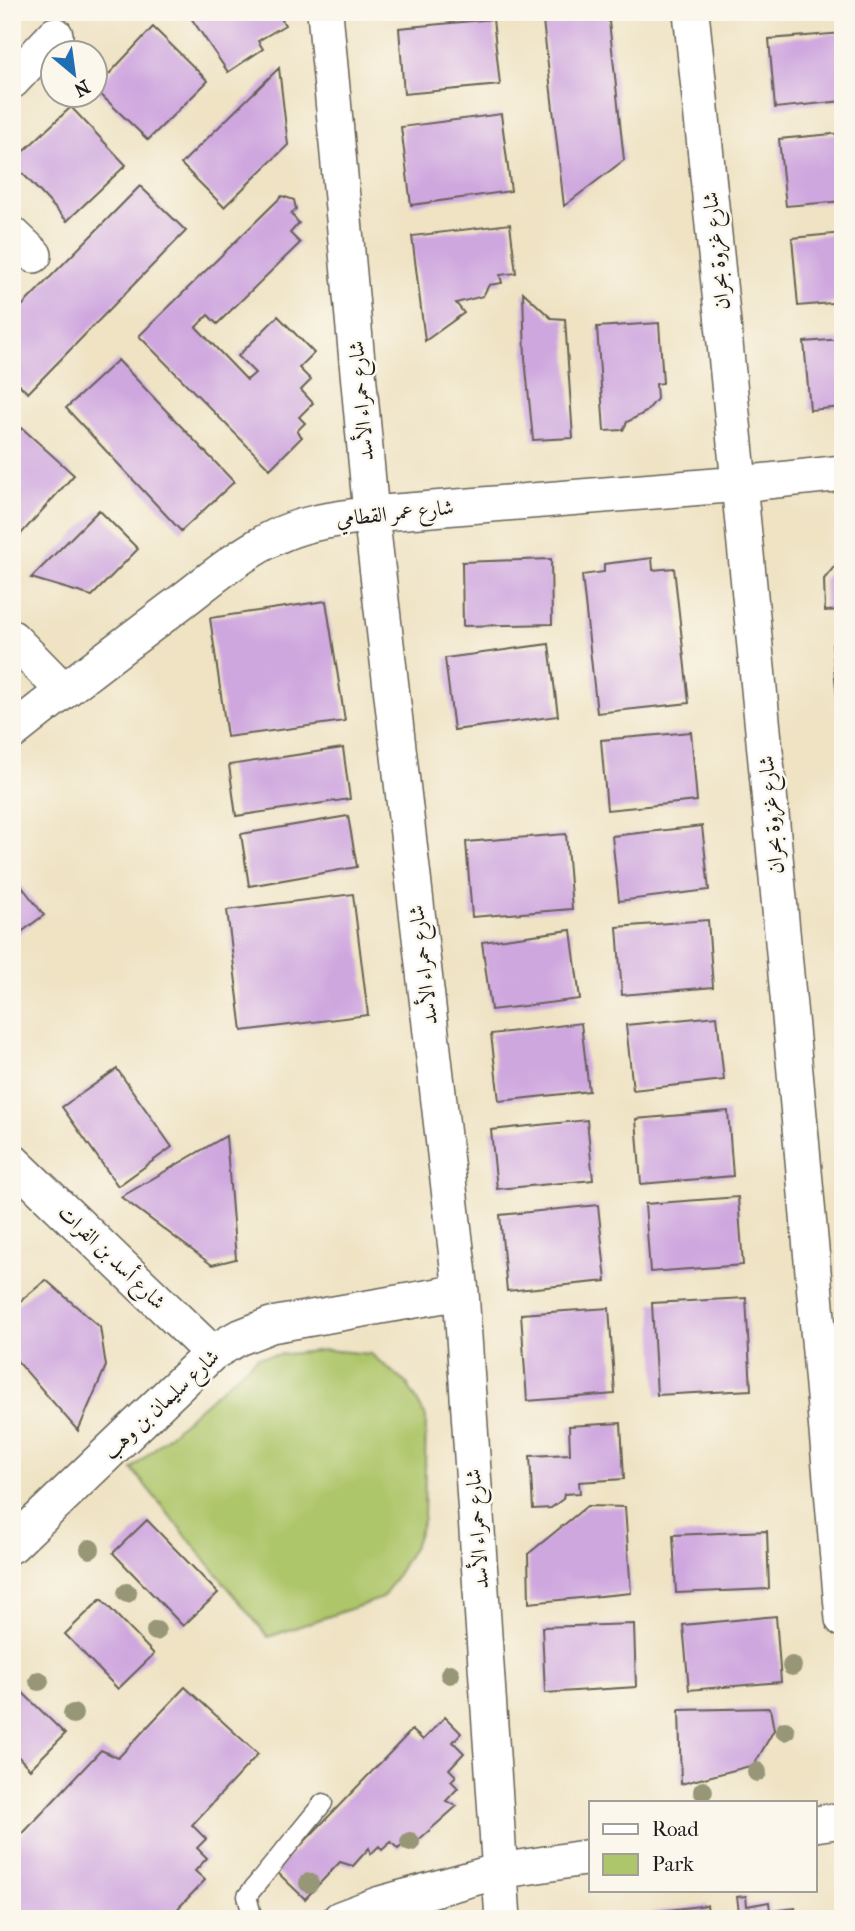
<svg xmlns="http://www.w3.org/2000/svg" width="855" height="1931" viewBox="0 0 855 1931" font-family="'IM FELL French Canon',Amiri,serif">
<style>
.green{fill:#aec66b;stroke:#657144;stroke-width:2}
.building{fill:#cfa7df}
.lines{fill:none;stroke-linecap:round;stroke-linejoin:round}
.service-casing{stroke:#666257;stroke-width:21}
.minor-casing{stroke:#666257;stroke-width:38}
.service{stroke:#fff;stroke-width:18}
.minor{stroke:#fff;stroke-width:35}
.tree{fill:#979777}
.labels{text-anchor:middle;stroke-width:5;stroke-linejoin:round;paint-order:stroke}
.street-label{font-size:21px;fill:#1c1c1c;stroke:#fbf7ec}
</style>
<rect width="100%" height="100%" fill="#fbf7ec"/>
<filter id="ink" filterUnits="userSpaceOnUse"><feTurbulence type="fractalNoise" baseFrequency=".0143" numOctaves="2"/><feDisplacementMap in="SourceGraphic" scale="14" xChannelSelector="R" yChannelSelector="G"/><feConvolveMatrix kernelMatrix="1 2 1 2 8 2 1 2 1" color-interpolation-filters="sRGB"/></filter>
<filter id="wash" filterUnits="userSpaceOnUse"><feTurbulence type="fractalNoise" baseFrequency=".00686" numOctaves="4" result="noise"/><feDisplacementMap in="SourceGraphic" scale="28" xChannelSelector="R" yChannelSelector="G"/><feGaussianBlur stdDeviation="1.57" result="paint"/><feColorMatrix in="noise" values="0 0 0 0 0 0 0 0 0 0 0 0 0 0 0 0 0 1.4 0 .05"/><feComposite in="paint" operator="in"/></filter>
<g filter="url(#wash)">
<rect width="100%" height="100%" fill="#efe3c4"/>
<!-- green -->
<path class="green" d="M326 1350 371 1354 408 1385 426 1417 424 1518 415 1544 383 1598 268 1637 132 1469 200 1407 258 1357Z"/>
<g id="blocks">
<!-- building -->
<path class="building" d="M187 12H277L285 25 258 41 263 49 228 72Z
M542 12H608L624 160 564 206Z
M493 19 500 85 404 94 399 28Z
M153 27 208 81 148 140 95 89Z
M843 33V101L775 108 769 39Z
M279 68 288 145 224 207 181 164Z
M71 107 126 165 67 221 12 162Z
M501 114 511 191 411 205 401 127Z
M843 133V201L786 206 779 139Z
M140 186 186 231 28 393 12 378V316Z
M282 196 294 200 296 209 291 214 299 223 290 233 300 243 217 324 208 315 196 327 247 380 255 373 238 356 278 316 314 353 299 368 311 380 301 390 313 403 299 417 305 423 297 431 302 437 270 469 139 336Z
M510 224 516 273 500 275 502 283 489 285 483 296 456 303 464 313 425 341 412 236Z
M843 233V302L798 306 792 238Z
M523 292 551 318 565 319 573 438 533 440 525 358Z
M659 323 663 383 656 384 657 399 646 412 627 422 623 430 604 431 597 327Z
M843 339V407L810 410 804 342Z
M118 360 234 482 181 531 66 408Z
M22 428 74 475 12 544V439Z
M99 510 138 549 92 596 31 578Z
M843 556V610L825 611 824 579Z
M652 558 653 570 674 568 689 703 597 713 582 575 604 572V564Z
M551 559 552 624 463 626 462 562Z
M326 601 345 721 227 737 210 618Z
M843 642V710H838L832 644Z
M549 644 558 716 454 730 445 658Z
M691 732 697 801 607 810 601 740Z
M343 748 350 799 236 816 229 765Z
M348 816 357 867 249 886 241 834Z
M702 826 709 890 619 901 612 836Z
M566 834 572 909 472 917 466 842Z
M12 874 44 915 12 939Z
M353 894 368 1015 242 1031 227 910Z
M708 920 713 987 622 995 617 927Z
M571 930 580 999 491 1010 482 942Z
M717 1016 724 1080 633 1090 626 1025Z
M581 1023 589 1091 499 1101 491 1034Z
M117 1069 172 1147 118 1186 62 1107Z
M728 1111 733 1176 641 1184 636 1119Z
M587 1120 593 1180 497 1189 491 1130Z
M226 1136 236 1259 212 1265 121 1197Z
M738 1197 743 1265 650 1272 645 1204Z
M598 1205 606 1281 507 1291 500 1215Z
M46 1280 100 1327 106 1366 78 1431 12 1355V1308Z
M746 1298 751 1390 657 1395 652 1303Z
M609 1308 615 1394 527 1401 521 1314Z
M621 1423 624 1479 579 1482 580 1493 564 1494 563 1499 551 1508 533 1509 530 1456 570 1454 569 1426Z
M587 1506 625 1507 631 1593 529 1603 528 1554Z
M147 1520 218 1593 183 1626 113 1553Z
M767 1531 769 1589 676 1593 673 1535Z
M101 1599 154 1654 118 1689 65 1634Z
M776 1616 781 1682 689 1690 683 1625Z
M634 1624 636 1687 545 1693 542 1627Z
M12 1682 65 1734 30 1769 12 1750Z
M185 1687 258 1754 192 1825 206 1839 197 1848 207 1858 195 1871 205 1880 168 1919H12V1845L101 1750 118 1758Z
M770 1708 774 1730 754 1765 681 1784 679 1710Z
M445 1717 461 1733 453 1742 464 1753 449 1769 456 1776 451 1781 458 1788 446 1801 457 1806 414 1844 409 1839 398 1849 391 1842 382 1850 379 1846 371 1854 369 1848 353 1866 340 1862 305 1899 276 1871 412 1730 423 1740Z
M746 1896 747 1906 769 1902 770 1911 795 1908 796 1919H740L737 1897Z
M707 1905 709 1919H654L652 1912Z"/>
</g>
</g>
<g filter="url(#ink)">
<use href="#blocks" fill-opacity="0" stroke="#666257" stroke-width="2"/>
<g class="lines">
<defs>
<path id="service" d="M253 1919 247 1896 323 1803"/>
<path id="minor" d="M325 12 371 514 461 1292 503 1919
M691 12C747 547 798 1083 843 1619
M12 81 55 35
M12 234 34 255
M12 638 63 690
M12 732C65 689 119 649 173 608 205 584 237 556 273 538 303 522 338 519 371 514L740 484 843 473
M12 1161 212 1353
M12 1545 212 1353 238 1338 271 1325 461 1292
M815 1824 843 1820
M340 1919 380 1904 499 1871 591 1857"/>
</defs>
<!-- service casing -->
<use href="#service" class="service-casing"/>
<!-- minor casing -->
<use href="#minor" class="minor-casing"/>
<!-- service -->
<use href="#service" class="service"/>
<!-- minor -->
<use href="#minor" class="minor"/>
</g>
<!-- trees -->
<g class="tree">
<circle cx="90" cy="1549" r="10"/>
<circle cx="127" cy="1593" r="10"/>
<circle cx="156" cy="1631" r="10"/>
<circle cx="792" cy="1666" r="10"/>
<circle cx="450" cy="1674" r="10"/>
<circle cx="39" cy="1681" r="10"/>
<circle cx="73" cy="1714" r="10"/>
<circle cx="785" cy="1731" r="10"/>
<circle cx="757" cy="1772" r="10"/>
<circle cx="703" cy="1791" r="10"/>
<circle cx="410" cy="1842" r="10"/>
<circle cx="309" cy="1883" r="10"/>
</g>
</g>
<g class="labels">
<!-- street labels -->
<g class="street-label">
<text transform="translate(716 251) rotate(-96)" y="7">شارع غزوة بحران</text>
<text transform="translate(361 401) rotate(-95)" y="7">شارع حمراء الأسد</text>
<text transform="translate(395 513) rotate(-6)" y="7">شارع عمر القطامي</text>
<text transform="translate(771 815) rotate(-95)" y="7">شارع غزوة بحران</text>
<text transform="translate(423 965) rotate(-97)" y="7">شارع حمراء الأسد</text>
<text transform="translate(112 1257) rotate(44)" y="7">شارع أسد بن الفرات</text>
<text transform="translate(161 1404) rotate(-43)" y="7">شارع سليمان بن وهب</text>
<text transform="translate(477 1529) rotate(-94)" y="7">شارع حمراء الأسد</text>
</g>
</g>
<!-- margin -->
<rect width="855" height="1931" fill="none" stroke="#fbf7ec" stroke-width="42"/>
<!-- legend -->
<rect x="589" y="1801" width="228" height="91" fill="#fbf7ec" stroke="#a29f99" stroke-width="2"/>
<rect x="603" y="1824" width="35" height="10" fill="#ffffff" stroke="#a29f99" stroke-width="2"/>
<text x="652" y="1836" font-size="21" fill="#1c1c1c">Road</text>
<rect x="603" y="1854" width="35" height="21" fill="#aec66b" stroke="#a29f99" stroke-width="2"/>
<text x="652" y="1871" font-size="21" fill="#1c1c1c">Park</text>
<!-- north arrow -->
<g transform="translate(74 74) rotate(151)"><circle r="33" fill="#fbf7ec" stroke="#a29f99" stroke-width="2"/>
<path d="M0-5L12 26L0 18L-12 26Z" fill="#1f6fb2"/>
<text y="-10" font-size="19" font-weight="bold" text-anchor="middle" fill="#1c1c1c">N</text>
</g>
</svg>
